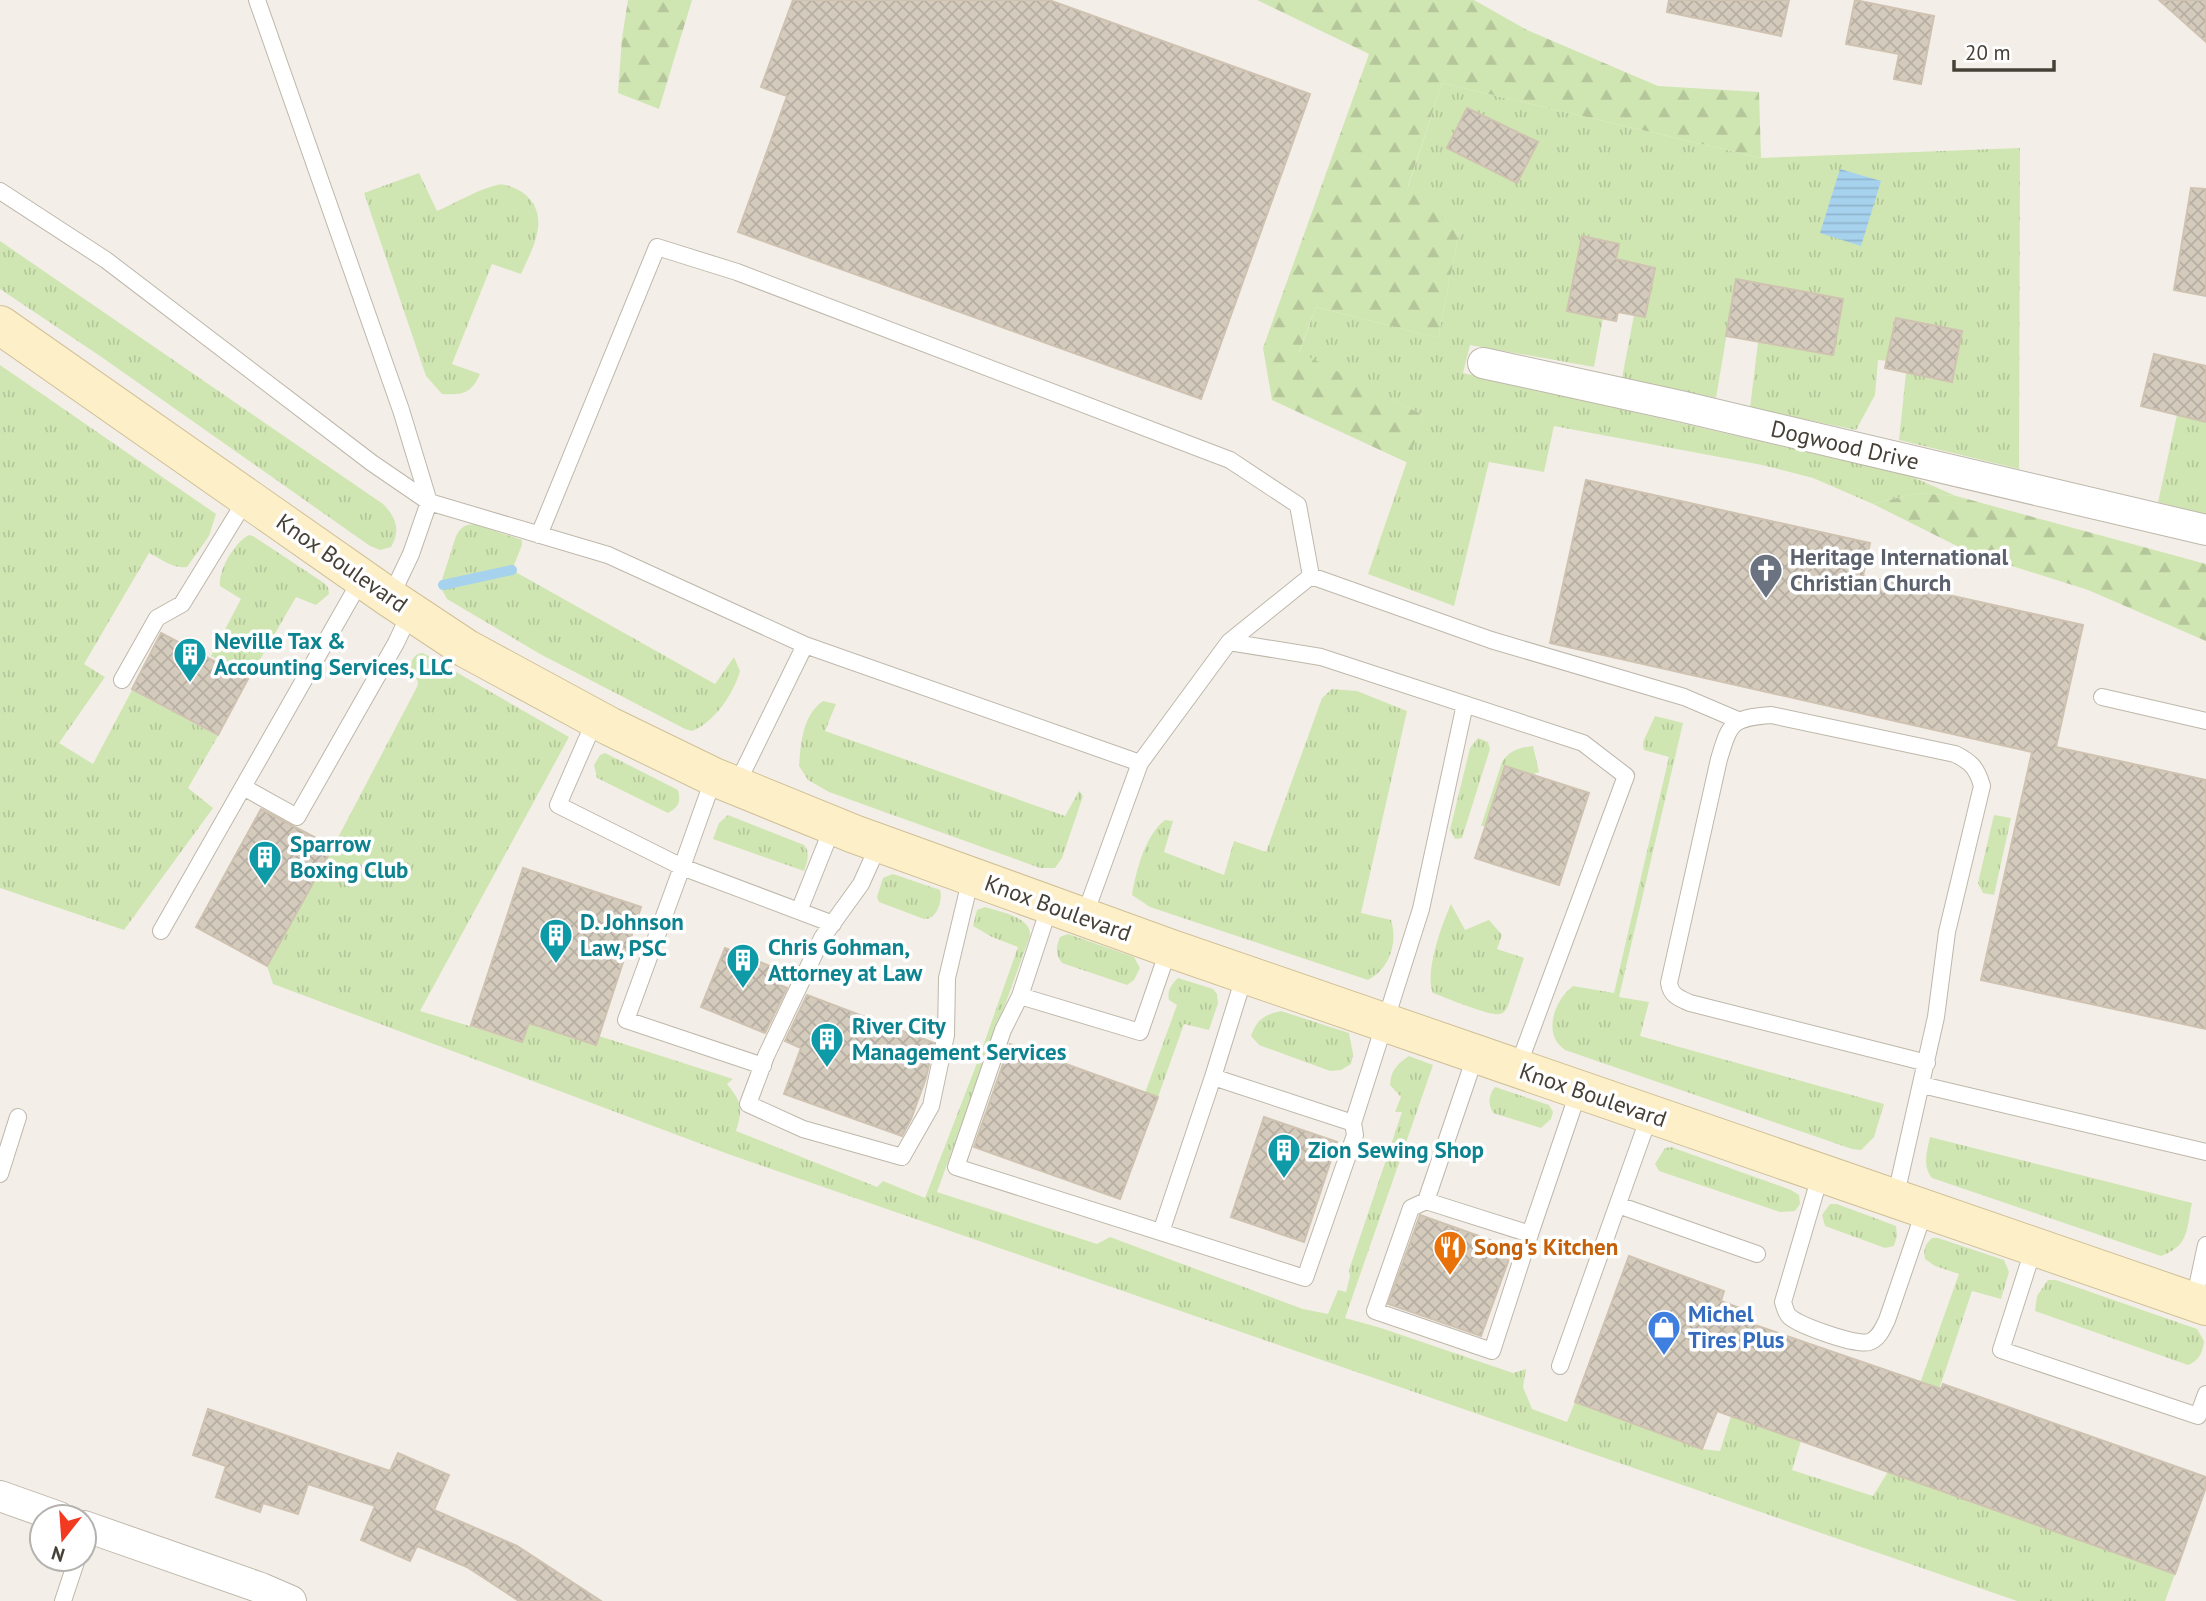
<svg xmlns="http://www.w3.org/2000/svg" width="2206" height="1601" viewBox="0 0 2206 1601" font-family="'PT Sans',sans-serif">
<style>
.grass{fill:url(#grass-tufts)}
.forest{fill:url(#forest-firs)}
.water{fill:url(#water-rules)}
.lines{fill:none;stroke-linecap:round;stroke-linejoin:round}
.stream{stroke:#a6d2ee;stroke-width:10}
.building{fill:url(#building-cross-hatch);stroke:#cfc2b1;stroke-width:2}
.service-casing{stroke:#beb7aa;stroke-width:18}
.minor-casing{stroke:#beb7aa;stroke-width:32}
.secondary-casing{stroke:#d1c199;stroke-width:40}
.service{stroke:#fff;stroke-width:16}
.minor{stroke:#fff;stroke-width:30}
.secondary{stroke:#fdefc8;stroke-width:38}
.labels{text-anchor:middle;stroke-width:7;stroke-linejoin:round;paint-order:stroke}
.street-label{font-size:23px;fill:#464037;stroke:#fff}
.worship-label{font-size:23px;font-weight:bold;fill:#5b616d;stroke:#fff;text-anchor:start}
.culture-label{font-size:23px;font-weight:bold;fill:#0d838f;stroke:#fff;text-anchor:start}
.food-label{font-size:23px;font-weight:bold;fill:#c56008;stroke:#fff;text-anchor:start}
.shop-label{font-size:23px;font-weight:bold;fill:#366cbe;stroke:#fff;text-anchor:start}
</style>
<defs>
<pattern id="grass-tufts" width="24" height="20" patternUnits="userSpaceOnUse" patternTransform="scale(1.75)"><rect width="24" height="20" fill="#d0e6b2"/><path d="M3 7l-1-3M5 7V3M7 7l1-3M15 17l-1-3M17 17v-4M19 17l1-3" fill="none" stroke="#b4c69a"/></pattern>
<pattern id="forest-firs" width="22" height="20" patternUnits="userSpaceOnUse" patternTransform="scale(1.75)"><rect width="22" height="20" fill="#d0e6b2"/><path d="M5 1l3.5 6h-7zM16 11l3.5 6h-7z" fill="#b4c69a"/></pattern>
<pattern id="water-rules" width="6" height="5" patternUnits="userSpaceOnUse" patternTransform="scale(1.75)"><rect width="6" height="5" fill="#a6d2ee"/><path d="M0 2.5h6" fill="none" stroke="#90b5cd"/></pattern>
<pattern id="building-cross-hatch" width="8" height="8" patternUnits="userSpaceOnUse" patternTransform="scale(1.75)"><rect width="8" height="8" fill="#d4cbbd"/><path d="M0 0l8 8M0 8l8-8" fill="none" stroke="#b7afa3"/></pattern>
</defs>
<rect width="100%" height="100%" fill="#f3efe8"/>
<!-- grass -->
<path class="grass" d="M1442 83 1761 158 2020 148 2019 469 1899 440 1906 373 1952 382 1962 331 1896 318 1887 361 1878 360 1875 395 1856 430 1750 408 1758 342 1832 355 1842 299 1736 279 1716 398 1622 378 1634 315 1645 317 1655 268 1616 259 1619 244 1583 236 1567 310 1603 318 1594 367 1470 345 1463 373 1908 475 1956 496 1917 493 1873 504 1813 478 1762 465 1554 426 1544 472 1489 462 1454 606 1368 574 1423 415 1299 353 1316 307 1438 338 1459 233 1408 187Z
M419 173 437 211C456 203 476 190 497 185 506 183 519 189 526 195 551 218 532 249 521 274L492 264 452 364 480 374C471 394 463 395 442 394L426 376 364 193Z
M0 241 383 504C396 517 401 530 391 547L380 550 370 546 100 356 0 289Z
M0 365 216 514 209 536 187 567C172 569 162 559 149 553L84 664 105 677 59 743 93 764 132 690 218 736 188 788 213 808 124 930 0 888Z
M2177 415 2206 422V515L2158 502Z
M474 524 522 540V545L512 570 715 684 734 657 740 671C734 693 714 723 692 731L685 729 540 654 447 599 440 586 456 536C461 527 464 525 474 524Z
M249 535 253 536 321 581 328 587 329 594 316 605 296 597 250 677 211 656 241 599 220 586C218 570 235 542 249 535Z
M423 653 569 737 420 1011 522 1042 529 1023 599 1036 733 1079 727 1084C742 1102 743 1109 736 1131L877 1187 883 1181 925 1198 977 1063 1018 947 992 937 973 926 977 910 985 907C1000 912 1032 917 1030 936L937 1192 1097 1244 1110 1237 1303 1309 1328 1314 1338 1290 1346 1292 1350 1276 1349 1270 1402 1112H1395L1401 1097 1390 1085C1391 1070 1397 1064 1409 1056L1433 1065 1345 1318 1381 1328 1513 1373 1526 1369 1523 1387 1532 1409 1567 1422 1575 1402 1702 1449 1720 1451 1731 1416 1801 1441 1792 1470 1873 1496 1889 1470 1959 1274 1935 1266 1925 1259C1923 1250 1925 1244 1932 1238H1938L2004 1260 2009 1272 2001 1299 1972 1291 1909 1479 2175 1574 2165 1601H2017L728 1154 273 984 267 966 333 847 417 687 418 682 410 666C413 658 414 654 423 653Z
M1332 689 1357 691 1407 711 1361 913 1391 920C1398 942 1390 969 1368 980L1150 907 1132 895C1136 871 1145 835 1165 820L1173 821 1164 852 1224 875 1234 841 1266 852 1322 698Z
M823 701 836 704 825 731 1065 816 1079 791 1083 796 1062 858 1055 868H1040L829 792 808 780 799 766C801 743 802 716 823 701Z
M1655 716 1683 723 1619 997 1649 1002 1640 1036 1884 1104 1874 1137 1861 1150 1852 1149 1565 1050C1542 1035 1554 1000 1573 986L1614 993 1669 757 1644 750 1643 742Z
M1478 738 1488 742 1490 749 1462 838 1455 839 1450 830 1470 748Z
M1533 746 1539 772 1532 775 1486 826H1481L1502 762C1510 750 1519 748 1533 746Z
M605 753 678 790C681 802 679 807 668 813L597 778 594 765 600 755Z
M728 815 804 845C811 853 807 862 804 871L713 839 719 823Z
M1994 815 2011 818 1994 895 1983 893 1978 883Z
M893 874 940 890C943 900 937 920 924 919L879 902 877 897 883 878Z
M1451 904 1465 930 1489 920 1502 935 1497 949 1524 958 1508 1006C1506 1010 1504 1013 1500 1014 1491 1017 1444 997 1433 993 1424 974 1442 923 1451 904Z
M1068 934 1134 957 1140 968 1134 980 1127 985 1062 963C1055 954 1056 947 1060 937Z
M1178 978 1213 989 1217 994 1218 1003 1209 1030 1184 1024 1158 1097 1145 1093 1177 1005 1169 1000C1167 990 1171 985 1178 978Z
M1281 1011 1349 1033 1353 1054 1351 1064 1341 1070 1330 1071 1259 1045 1251 1036C1257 1019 1264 1015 1281 1011Z
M1495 1087 1549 1105 1553 1112 1551 1119 1541 1128 1493 1113C1488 1103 1488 1096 1495 1087Z
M1930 1137 2192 1203C2186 1230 2190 1245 2161 1256L1932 1178C1922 1165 1927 1152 1930 1137Z
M1671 1147 1791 1190 1799 1195 1800 1204 1795 1211 1780 1212 1659 1171 1655 1164 1665 1148Z
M1830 1204H1837L1896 1226 1897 1236 1894 1246 1885 1248 1825 1226 1822 1215Z
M2048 1280H2056L2197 1329 2204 1341C2203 1352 2199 1361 2188 1365L2035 1311 2037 1296Z"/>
<!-- forest -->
<path class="forest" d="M628 0H692L659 109 618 93 622 38Z
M1257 0H1474L1527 30 1658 86 1759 92 1761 158 1442 83 1408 186 1459 233 1438 338 1316 307 1299 352 1423 415 1408 463 1272 400 1263 348 1369 54Z
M1917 493 1956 496 2206 564V641L2088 590 1971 553 1873 504Z"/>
<!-- water -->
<path class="water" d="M1840 169 1881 181 1861 246 1820 233Z"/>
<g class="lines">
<!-- stream -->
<path class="stream" d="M443 585 512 570"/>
</g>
<!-- building -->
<path class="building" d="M793 0H1049L1310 94 1201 399 738 232 787 96 761 87Z
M1669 0H1789L1781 36 1667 12Z
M1855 0 1934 16 1921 84 1894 79 1899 54 1846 44Z
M2159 0H2206V42Z
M1467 108 1538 142 1517 183 1447 148Z
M2191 188 2206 189V296L2174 290Z
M1582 236 1619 244 1616 259 1655 268 1645 317 1618 312 1616 321 1567 311Z
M1736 279 1843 299 1833 355 1726 336Z
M1896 318 1962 331 1952 382 1885 368Z
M2154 354 2206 366V422L2141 406Z
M1586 480 1870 543 1863 576 2083 625 2056 747 2206 780V1029L1981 980 2032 752 1550 643Z
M161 633 248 679 218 735 132 689Z
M1505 766 1589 793 1559 885 1475 858Z
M261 809 333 847 267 966 196 927Z
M523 868 641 907 596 1045 529 1023 522 1042 471 1025Z
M725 948 785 972 780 985 787 988 765 1033 701 1007Z
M807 995 934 1043 926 1078 911 1119 902 1136 784 1094 801 1048 785 1041Z
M1010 1044 1158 1097 1120 1199 974 1147Z
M1264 1117 1337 1142 1304 1242 1231 1217Z
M1420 1215 1513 1248 1481 1336 1388 1304Z
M1629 1256 1724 1291 1721 1301 1753 1313 1749 1323 1941 1389 1943 1384 2206 1477V1487L2175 1574 1717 1411 1702 1449 1575 1402Z
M208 1409 390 1471 398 1453 449 1475 434 1510 517 1546 601 1601H519L467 1567 417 1546 410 1561 361 1540 375 1506 308 1484 298 1514 263 1503 260 1512 216 1497 226 1466 193 1455Z"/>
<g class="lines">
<defs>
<path id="service" d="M257 0 401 410 429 502 411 554 390 598
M0 191 106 260 372 463 429 502 608 555 805 645
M539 535 657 247 737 272 1230 460 1298 505 1311 576
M1229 642 1311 576 1491 640 1684 697 1738 720
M122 680 157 618 182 604 247 498
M2102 697 2206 721
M596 718 558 805 682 867 626 1020 763 1066
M1140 763 1229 642 1321 657 1583 743 1626 776 1517 1069
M714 777 682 867 833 924
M736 786 805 645 1140 763 1084 917
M243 787 297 817 396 643 411 611
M879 844 861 884 822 938 766 1056 748 1104 803 1129 902 1157 931 1106 946 1035 947 978 971 877
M1050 905 1020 996 1140 1032 1169 948
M799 911 833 826
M161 931 362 578
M1245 974 1213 1077 1353 1123 1421 909 1465 704
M1020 996 1003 1030 956 1167 1305 1278 1355 1135 1353 1123
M1476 1054 1426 1201 1530 1234 1579 1090
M1922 1085 2206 1152
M1821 1173 1783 1302C1785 1308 1786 1314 1790 1317 1801 1326 1856 1346 1869 1342 1879 1339 1883 1328 1887 1320L1925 1209
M0 1174 18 1117
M1895 1199 1936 1017 1947 932 1982 786C1977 768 1971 762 1955 754L1771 715C1731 718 1730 723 1719 759L1669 983C1671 996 1679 998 1690 1003L1927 1063
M1426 1201 1411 1208 1375 1311 1492 1351 1530 1234
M1618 1205 1757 1254
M1161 1232 1213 1077
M2034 1247 2001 1350 2198 1416 2206 1394
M2194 1301 2206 1245
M1560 1366 1650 1114
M63 1601 77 1559"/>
<path id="minor" d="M1483 363 1680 406 2206 530
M0 1496 59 1517
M84 1526 261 1588 291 1601"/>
<path id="secondary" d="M0 325 390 598 467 649 609 726 714 777 854 834 1169 948 2206 1306"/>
</defs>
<!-- service casing -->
<use href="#service" class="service-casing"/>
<!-- minor casing -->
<use href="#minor" class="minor-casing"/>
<!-- secondary casing -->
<use href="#secondary" class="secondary-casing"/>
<!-- service -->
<use href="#service" class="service"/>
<!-- minor -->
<use href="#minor" class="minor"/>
<!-- secondary -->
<use href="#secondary" class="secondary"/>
</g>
<!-- icons -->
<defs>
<symbol id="church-pin" viewBox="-11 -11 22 30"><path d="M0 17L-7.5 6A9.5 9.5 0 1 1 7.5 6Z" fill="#6b7280" stroke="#fff"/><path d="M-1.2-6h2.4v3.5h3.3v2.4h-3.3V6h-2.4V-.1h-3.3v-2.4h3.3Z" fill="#fff"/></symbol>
<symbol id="building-pin" viewBox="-11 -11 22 30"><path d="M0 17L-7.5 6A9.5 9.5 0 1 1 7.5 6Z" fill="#0f9aa8" stroke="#fff"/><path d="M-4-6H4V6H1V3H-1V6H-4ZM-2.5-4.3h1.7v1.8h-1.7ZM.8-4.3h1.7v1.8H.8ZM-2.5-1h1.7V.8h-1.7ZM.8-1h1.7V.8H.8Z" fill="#fff"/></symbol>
<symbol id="restaurant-pin" viewBox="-11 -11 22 30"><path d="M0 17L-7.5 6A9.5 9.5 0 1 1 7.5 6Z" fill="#e8710a" stroke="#fff"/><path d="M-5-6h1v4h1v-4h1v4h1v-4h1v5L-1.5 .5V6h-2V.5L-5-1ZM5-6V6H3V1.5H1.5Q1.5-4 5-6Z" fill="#fff"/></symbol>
<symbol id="shop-pin" viewBox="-11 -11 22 30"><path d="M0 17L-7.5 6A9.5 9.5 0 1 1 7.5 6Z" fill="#3f7fe0" stroke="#fff"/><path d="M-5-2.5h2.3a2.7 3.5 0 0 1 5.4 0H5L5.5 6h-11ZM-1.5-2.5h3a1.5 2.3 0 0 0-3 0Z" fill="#fff"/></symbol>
</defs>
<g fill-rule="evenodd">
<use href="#church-pin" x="1747" y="551" width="38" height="52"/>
<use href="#building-pin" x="171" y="635" width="38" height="52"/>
<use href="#building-pin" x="246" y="838" width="38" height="52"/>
<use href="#building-pin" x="537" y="916" width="38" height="52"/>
<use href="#building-pin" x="724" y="941" width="38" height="52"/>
<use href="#building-pin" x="808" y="1020" width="38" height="52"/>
<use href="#building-pin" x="1265" y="1131" width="38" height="52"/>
<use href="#restaurant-pin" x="1431" y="1228" width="38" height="52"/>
<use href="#shop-pin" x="1645" y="1308" width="38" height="52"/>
</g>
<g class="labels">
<!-- street labels -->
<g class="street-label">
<text transform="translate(1845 445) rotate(13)" y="8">Dogwood Drive</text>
<text transform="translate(342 563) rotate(35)" y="8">Knox Boulevard</text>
<text transform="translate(1058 908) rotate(20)" y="8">Knox Boulevard</text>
<text transform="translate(1593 1095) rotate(19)" y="8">Knox Boulevard</text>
</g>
<!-- worship labels -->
<g class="worship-label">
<text x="1790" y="565">Heritage International<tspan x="1790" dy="26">Christian Church</tspan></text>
</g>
<!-- culture labels -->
<g class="culture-label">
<text x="214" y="649">Neville Tax &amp;<tspan x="214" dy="26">Accounting Services, LLC</tspan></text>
<text x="290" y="852">Sparrow<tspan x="290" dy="26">Boxing Club</tspan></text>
<text x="580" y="930">D. Johnson<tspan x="580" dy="26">Law, PSC</tspan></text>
<text x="768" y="955">Chris Gohman,<tspan x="768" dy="26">Attorney at Law</tspan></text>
<text x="852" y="1034">River City<tspan x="852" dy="26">Management Services</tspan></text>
<text x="1308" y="1158">Zion Sewing Shop</text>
</g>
<!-- food labels -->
<g class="food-label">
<text x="1474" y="1255">Song's Kitchen</text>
</g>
<!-- shop labels -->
<g class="shop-label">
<text x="1688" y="1322">Michel<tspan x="1688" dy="26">Tires Plus</tspan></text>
</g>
</g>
<!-- north arrow -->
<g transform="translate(63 1538) rotate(197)"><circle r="33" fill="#ffffff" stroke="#b5b3af" stroke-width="2"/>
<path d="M0-5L12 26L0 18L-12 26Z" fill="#f23a20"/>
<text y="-10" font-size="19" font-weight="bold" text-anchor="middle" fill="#464037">N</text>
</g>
<!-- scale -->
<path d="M1954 60v10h100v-10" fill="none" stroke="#464037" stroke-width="3.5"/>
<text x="1965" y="60" font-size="21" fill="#464037" stroke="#ffffff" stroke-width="5" paint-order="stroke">20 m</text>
</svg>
